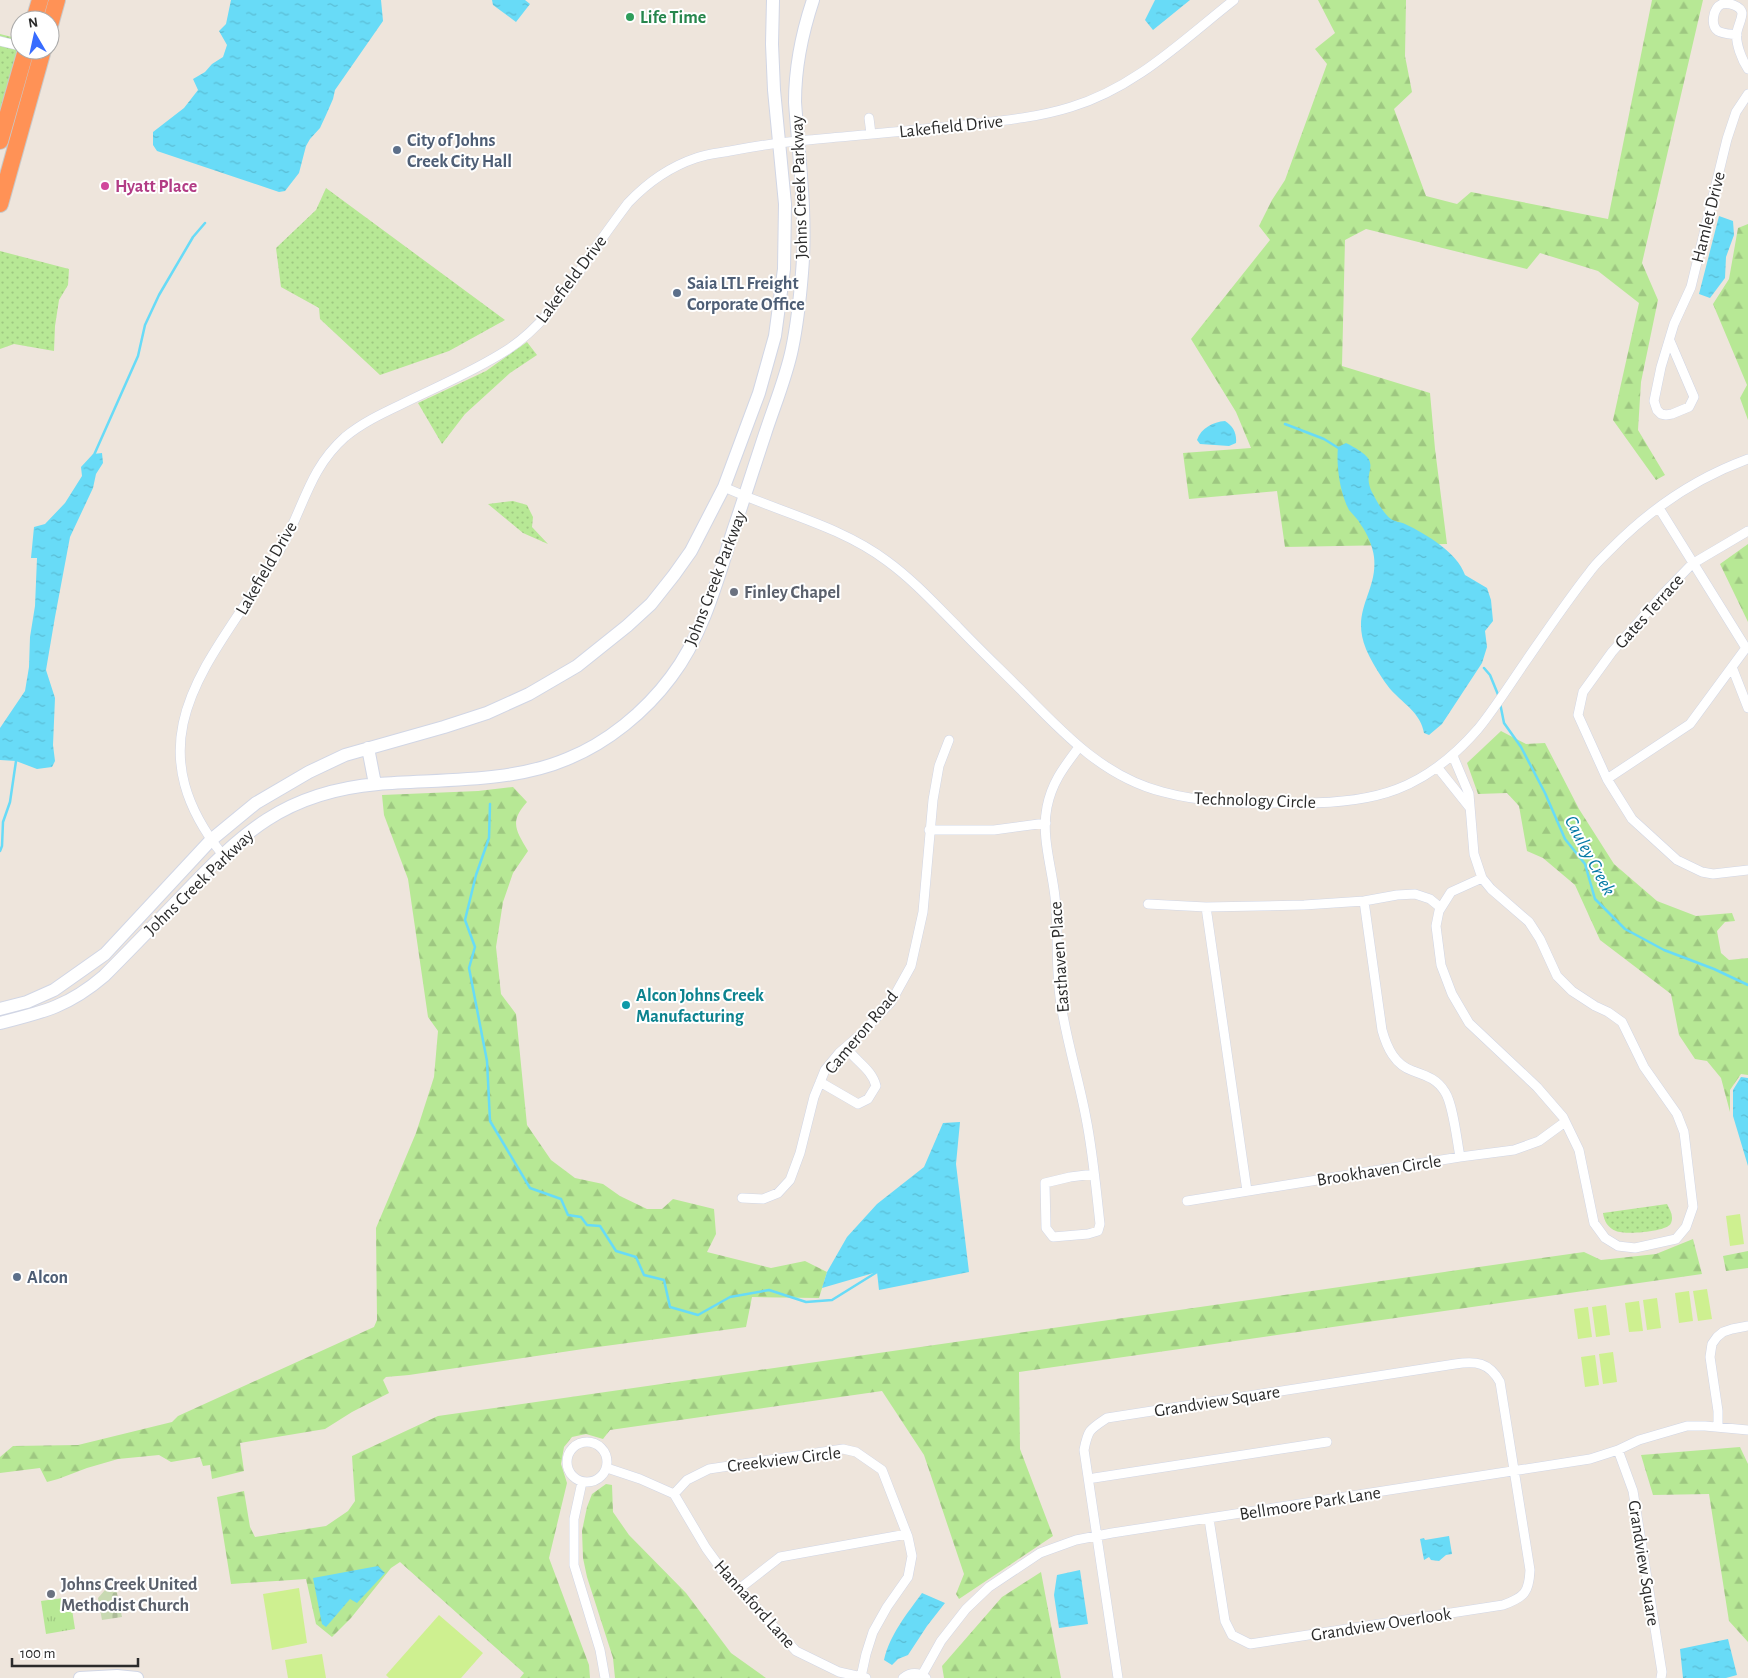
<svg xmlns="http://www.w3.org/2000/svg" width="1748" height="1678" viewBox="0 0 1748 1678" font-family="'Alegreya Sans',sans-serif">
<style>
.grass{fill:url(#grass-dots)}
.forest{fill:url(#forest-firs)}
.cemetery{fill:url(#cemetery-stones)}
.park{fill:url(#park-tufts)}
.pitch{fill:#cef090}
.water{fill:url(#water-ripples)}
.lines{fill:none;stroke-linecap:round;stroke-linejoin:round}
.stream{stroke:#68dbf7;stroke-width:2.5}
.street-casing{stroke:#d1d6e5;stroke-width:10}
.secondary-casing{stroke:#d1d6e5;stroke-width:14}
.highway-casing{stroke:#c8c8c8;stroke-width:18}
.street{stroke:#fff;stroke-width:9}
.secondary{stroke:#fff;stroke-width:12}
.highway{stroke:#ff9256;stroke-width:16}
.leisure-dot{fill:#2e9e5b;stroke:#fff;stroke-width:2}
.service-dot{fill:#5c6f8a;stroke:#fff;stroke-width:2}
.hotel-dot{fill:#d1479c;stroke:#fff;stroke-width:2}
.worship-dot{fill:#6b7280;stroke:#fff;stroke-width:2}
.culture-dot{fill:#0f9aa8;stroke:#fff;stroke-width:2}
.labels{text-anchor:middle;stroke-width:4;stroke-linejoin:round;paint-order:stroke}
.leisure-label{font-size:18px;font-weight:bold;fill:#27864d;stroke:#fff;text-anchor:start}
.street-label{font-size:18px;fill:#2b2b2b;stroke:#fff}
.service-label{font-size:18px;font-weight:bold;fill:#4e5e75;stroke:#fff;text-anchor:start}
.hotel-label{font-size:18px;font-weight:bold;fill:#b23c85;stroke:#fff;text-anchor:start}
.worship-label{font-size:18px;font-weight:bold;fill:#5b616d;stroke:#fff;text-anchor:start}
.culture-label{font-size:18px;font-weight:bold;fill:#0d838f;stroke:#fff;text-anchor:start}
.water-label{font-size:19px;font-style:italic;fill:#047aa5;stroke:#fff}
</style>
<defs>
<pattern id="grass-dots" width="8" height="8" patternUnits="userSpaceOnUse" patternTransform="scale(1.25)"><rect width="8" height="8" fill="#b7e895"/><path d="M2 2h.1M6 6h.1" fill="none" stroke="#9ec781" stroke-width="1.8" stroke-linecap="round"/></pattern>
<pattern id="forest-firs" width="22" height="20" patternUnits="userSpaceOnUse" patternTransform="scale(1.25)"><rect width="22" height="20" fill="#b7e895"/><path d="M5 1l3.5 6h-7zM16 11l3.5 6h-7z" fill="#9ec781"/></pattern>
<pattern id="cemetery-stones" width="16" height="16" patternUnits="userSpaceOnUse" patternTransform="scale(1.25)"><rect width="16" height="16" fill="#c8d9b2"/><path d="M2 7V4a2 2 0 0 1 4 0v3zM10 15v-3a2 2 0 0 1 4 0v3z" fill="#acba99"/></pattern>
<pattern id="park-tufts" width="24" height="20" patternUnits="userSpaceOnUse" patternTransform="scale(1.25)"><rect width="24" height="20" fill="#b7e895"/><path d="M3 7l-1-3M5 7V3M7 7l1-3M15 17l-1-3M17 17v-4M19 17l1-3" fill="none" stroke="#9ec781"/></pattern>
<pattern id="water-ripples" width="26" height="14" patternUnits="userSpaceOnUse" patternTransform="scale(1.25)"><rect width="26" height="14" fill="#68dbf7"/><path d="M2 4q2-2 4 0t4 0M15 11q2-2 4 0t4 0" fill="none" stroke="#5abcd4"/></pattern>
</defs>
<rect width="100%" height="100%" fill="#eee5dc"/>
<!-- grass -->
<path class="grass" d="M0 34 20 39V50L0 140Z
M326 188 505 320 449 351 380 375 320 319 319 308 281 287 276 248 316 210Z
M0 251 69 269 68 285 59 300 55 326 54 351 14 344 0 349Z
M527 342 537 355 510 373 465 414 442 444 418 403 486 371Z
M513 501 527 505 533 517 532 527 548 544 523 533 488 504Z
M1667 1204C1670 1210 1674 1216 1671 1223 1668 1232 1625 1235 1616 1231 1608 1228 1604 1221 1603 1213Z"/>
<!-- forest -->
<path class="forest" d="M1318 0H1406L1405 56 1412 92 1394 109 1426 196 1457 204 1471 192 1608 219 1652 0H1703L1642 263 1658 300 1641 382 1638 430 1665 475 1656 480 1613 420 1639 303 1598 271 1540 253 1527 269 1366 229 1345 240 1342 366 1430 393 1435 449 1447 544 1285 547 1277 491 1189 499 1183 453 1251 448 1236 412 1191 339 1270 240 1259 226 1272 200 1285 180 1327 64 1315 49 1335 33Z
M1748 224V420L1740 398 1747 385 1713 304 1729 279 1738 228Z
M1748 544V622L1720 564Z
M1501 731 1526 744 1545 743 1579 809 1614 864 1657 901 1696 916 1732 913 1735 921 1725 922 1717 931 1721 953 1729 960 1748 958V1075L1741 1074 1730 1090V1112L1721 1078 1707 1061 1695 1059 1679 1035 1671 994 1600 940 1575 885 1543 858 1527 851 1519 806 1507 793 1478 794 1467 763Z
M513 787 527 802C509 822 516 830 528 851L513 873 503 902 496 947 501 994 516 1014 527 1125 551 1160 575 1178 603 1184 620 1196 647 1209H662L673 1199 714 1209 716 1234 707 1252 771 1268 805 1261 827 1272 819 1298 752 1297 746 1327 583 1349 409 1375 386 1377 383 1380 389 1393 352 1412 325 1429 240 1443 244 1471 212 1479 210 1465 203 1466 200 1457 171 1462 159 1455 118 1459 87 1468 58 1479 47 1482 40 1468 0 1473V1457L13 1446 78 1445 172 1422 178 1416 374 1327 377 1320 376 1228 416 1133 434 1077 438 1031 428 1017 408 879 384 815 382 795 478 791Z
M1693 1239 1702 1274 1019 1372 1020 1449 1053 1536 959 1599 956 1594 964 1574 924 1455 882 1391 610 1430 603 1439 586 1434 572 1437 564 1447 561 1464 567 1483 549 1558 589 1665 590 1678H520L524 1673 400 1562 391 1568 351 1618 332 1637 316 1624 306 1579 231 1584 217 1497 244 1491 250 1527 255 1537 326 1526 348 1511 355 1501 352 1456 438 1416 1584 1252 1601 1260 1656 1254Z
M1748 1251V1268L1726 1271 1723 1256Z
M1740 1447 1748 1464V1642L1729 1621 1709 1494 1653 1495 1641 1455Z
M606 1484 612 1485 613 1512 629 1535 686 1593 731 1653 766 1678H615L613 1658 587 1577 583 1558 582 1531 587 1507 592 1494Z
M1041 1572 1061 1678H944L942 1666 1002 1597Z"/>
<!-- cemetery -->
<path class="cemetery" d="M116 1588 122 1617 102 1620 98 1598 105 1590Z"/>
<!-- park -->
<path class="park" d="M63 1598 71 1603 75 1629 46 1634 41 1601Z"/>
<!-- pitch -->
<path class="pitch" d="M1740 1214 1744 1244 1730 1246 1726 1216Z
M1707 1289 1712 1319 1698 1321 1693 1291Z
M1689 1291 1693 1321 1679 1323 1675 1293Z
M1657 1298 1661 1328 1647 1330 1643 1300Z
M1639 1301 1643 1331 1629 1332 1625 1303Z
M1606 1305 1610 1335 1596 1337 1592 1307Z
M1588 1307 1592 1337 1578 1339 1574 1309Z
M1613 1352 1617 1382 1603 1384 1599 1354Z
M1595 1355 1599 1385 1585 1387 1581 1357Z
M299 1588 307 1643 272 1650 263 1594Z
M439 1615 483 1653 461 1678H389L386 1675Z
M322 1654 326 1678H288L285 1660Z"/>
<!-- water -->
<path class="water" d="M231 0H381L383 21 335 90 333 99 326 115 320 128 310 139 306 146 299 173 285 191 279 192 157 151 153 145V132L184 108 198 90 193 79 205 72 212 64 223 57 227 45 219 31 226 24Z
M492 0H525L530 4 516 22 493 5Z
M1155 0H1190L1153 30 1145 20Z
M1719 216 1733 221 1734 235 1726 257 1725 278 1710 298 1699 294Z
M1225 421C1233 426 1237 433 1236 443L1229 446 1200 444 1197 440C1201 428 1213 422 1225 421Z
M1346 443C1390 465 1358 468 1373 494 1377 502 1384 514 1391 519 1395 522 1401 522 1405 524 1426 534 1457 552 1465 575L1487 588 1491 600 1493 621 1485 631 1487 647 1482 663 1442 724 1429 735 1424 733C1421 715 1407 706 1395 694 1386 686 1371 661 1366 649 1350 610 1378 592 1374 557 1373 547 1367 533 1361 525 1358 519 1353 515 1349 510 1340 493 1336 466 1338 447Z
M102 453 103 463 96 474 93 488 70 537 55 617 46 670 55 698 53 745 55 761 52 767 37 769 16 761 0 760V728L25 691 29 667 30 637 35 606 37 558H31L34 527 45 524 65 503 82 476 81 467 93 454Z
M1741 1077 1748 1078V1166L1733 1116V1090Z
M960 1122 956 1164 969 1272 879 1290 877 1272 822 1288 827 1272 847 1237 877 1204 924 1167 943 1123Z
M1449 1536 1452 1554 1446 1555 1439 1561 1431 1560 1429 1557 1424 1560 1420 1539 1424 1538 1425 1540Z
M378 1566 385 1573 357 1603 350 1599 326 1627 322 1624 313 1578Z
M1080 1570 1088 1624 1059 1628 1054 1595 1057 1575Z
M922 1593 945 1603 927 1626 908 1655 898 1659 892 1665 884 1660C890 1634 907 1614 922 1593Z
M1728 1639 1737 1675 1726 1678H1683L1680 1649Z"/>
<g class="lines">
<!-- stream -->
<path class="stream" d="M1285 424 1324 439 1340 449
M94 455 138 356 145 325 159 295 193 237 205 223
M1484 668 1490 675 1499 697
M1500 703 1504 723 1521 747 1545 793 1565 839 1585 864 1595 899 1625 929 1664 950 1714 969 1748 985
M490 804 489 838 476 875 465 920 475 947 469 968 487 1061 490 1121 530 1188 561 1199 568 1215 581 1217 587 1225 600 1226 616 1251 636 1257 644 1275 664 1280 670 1307 698 1315 730 1297 769 1290 806 1302 832 1300 877 1272
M0 851 2 846 3 822 10 802 16 761"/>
<defs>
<path id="street" d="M1737 35C1731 34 1723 34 1718 31 1710 25 1713 8 1722 4 1728 2 1741 6 1742 13 1742 19 1738 26 1737 32 1735 43 1742 60 1748 69
M0 41 20 46
M869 118 871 134
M1670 341 1694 397 1689 407 1672 414 1666 415 1661 414 1657 410 1654 401 1661 367 1674 324 1691 287 1727 139 1736 112 1748 94
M724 487C778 512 839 525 887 561 913 580 934 603 957 626 977 647 999 668 1020 689 1062 732 1103 777 1163 792 1207 804 1251 803 1296 803 1375 804 1425 790 1478 729 1495 708 1510 684 1526 661 1546 632 1567 601 1589 573 1595 564 1603 557 1610 550 1649 510 1696 478 1748 459
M1748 531 1692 564 1665 592 1612 652 1583 692 1578 715 1607 779 1632 819 1677 860 1702 872 1713 874 1748 870
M1732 667 1748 708
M1079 747C1064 767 1052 782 1047 807 1041 837 1052 868 1055 897 1059 933 1055 968 1061 1004 1067 1043 1079 1080 1086 1118 1093 1153 1096 1189 1100 1224L1098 1231 1088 1234 1053 1237 1046 1228 1045 1183 1070 1177 1094 1174
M1453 756 1469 794 1474 854 1482 878 1491 889 1529 922 1540 939 1557 976 1572 991 1595 1006 1608 1012 1622 1022 1644 1067 1677 1114 1684 1132 1693 1207 1686 1227 1676 1239 1635 1248 1618 1246 1605 1238 1594 1223 1579 1150 1563 1117 1537 1087 1469 1023 1452 994 1441 965 1436 926 1439 911 1451 892 1482 878
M1438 768 1470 808
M1607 779 1690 724 1746 648 1659 508
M929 830H994L1046 823
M222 854C124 730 221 654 282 546 304 507 309 469 345 437 362 423 381 414 400 405 436 387 473 372 507 350 541 328 563 295 586 262 599 242 613 223 628 203 647 183 669 167 696 158 707 154 719 153 730 151 756 146 782 142 808 140 860 135 911 131 963 125 999 121 1036 118 1071 107 1135 88 1183 40 1234 0
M1364 901 1382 1030C1387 1048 1395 1065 1413 1071 1427 1076 1437 1079 1445 1092 1453 1104 1457 1141 1460 1157
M1148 904 1206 907 1304 905 1364 901 1397 895 1415 894 1430 899 1441 908
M1206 907 1247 1191
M820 1082 858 1104 868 1099 876 1086C872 1069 855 1061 846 1047
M742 1198 763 1199 778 1193 790 1180 800 1153 814 1097 825 1070 839 1053 861 1034 891 1002 911 966 923 912 933 800 939 766 949 740
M1187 1201 1460 1157 1514 1150 1539 1141 1565 1122
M1718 1427V1411L1710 1357 1712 1344 1717 1337 1723 1332 1732 1329 1748 1326
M567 1462a20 20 0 1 1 40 0a20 20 0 1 1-40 0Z
M1618 1450 1633 1491 1662 1672 1661 1678
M607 1468 640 1479 674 1494
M1094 1478 1327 1442
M582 1482 574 1519V1565L600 1650 605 1678
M674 1494 687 1480 709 1469 843 1449 856 1452 882 1470 908 1537 912 1556 908 1577 887 1607 873 1632 866 1654 861 1677
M674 1494 706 1548 722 1570 796 1651 839 1672 866 1678
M739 1589 780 1557 907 1534
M922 1675 941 1641 966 1609 989 1587 1040 1553 1076 1540 1112 1533 1590 1459 1618 1450 1639 1440 1687 1426H1705L1748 1430
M903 1678C911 1672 918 1672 926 1678
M1118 1678 1084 1450C1088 1430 1089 1430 1107 1418L1455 1364C1476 1361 1489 1362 1500 1382L1530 1570C1529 1592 1525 1597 1503 1605L1250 1644 1232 1635 1225 1621 1209 1519"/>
<path id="secondary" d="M368 748 375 784
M0 1009 27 1002 54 990 105 954 211 840 256 803 309 772 345 755 444 727 487 713 529 694 577 666 627 626 651 604 674 575 691 551 724 487 759 393 775 336 784 269 785 204 774 90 772 44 773 0
M0 1023C44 1012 69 1006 104 976 130 950 155 924 180 898 242 833 284 792 378 784 439 779 511 783 567 759 607 743 645 712 671 677 703 635 717 581 733 531 744 499 754 467 765 434 774 406 786 378 792 349 797 325 800 298 802 273 807 216 799 159 795 102 795 67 802 33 813 0
M80 1678 117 1676 137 1678"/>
<path id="highway" d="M34 20 40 0
M50 25 57 0
M0 141 26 50
M0 204 43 50"/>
</defs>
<!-- street casing -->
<use href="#street" class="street-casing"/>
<!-- secondary casing -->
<use href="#secondary" class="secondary-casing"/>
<!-- highway casing -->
<use href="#highway" class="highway-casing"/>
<!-- street -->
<use href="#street" class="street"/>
<!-- secondary -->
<use href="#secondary" class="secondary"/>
<!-- highway -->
<use href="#highway" class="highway"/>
</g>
<!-- markers -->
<circle class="leisure-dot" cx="630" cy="17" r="5"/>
<g class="service-dot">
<circle cx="397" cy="150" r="5"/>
<circle cx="677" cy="293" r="5"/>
<circle cx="17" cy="1277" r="5"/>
</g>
<circle class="hotel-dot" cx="105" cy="186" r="5"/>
<g class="worship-dot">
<circle cx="734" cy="592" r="5"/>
<circle cx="51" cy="1594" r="5"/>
</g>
<circle class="culture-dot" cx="626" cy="1005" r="5"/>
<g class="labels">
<!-- leisure labels -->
<g class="leisure-label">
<text x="640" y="23">Life Time</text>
</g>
<!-- street labels -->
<g class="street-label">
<text transform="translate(951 126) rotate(-6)" y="6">Lakefield Drive</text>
<text transform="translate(799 187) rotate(-92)" y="6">Johns Creek Parkway</text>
<text transform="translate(1708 217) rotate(-76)" y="6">Hamlet Drive</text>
<text transform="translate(571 279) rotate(-53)" y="6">Lakefield Drive</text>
<text transform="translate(266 568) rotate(-60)" y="6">Lakefield Drive</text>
<text transform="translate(715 578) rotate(-69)" y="6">Johns Creek Parkway</text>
<text transform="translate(1649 611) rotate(-48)" y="6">Gates Terrace</text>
<text transform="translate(1255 800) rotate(2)" y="6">Technology Circle</text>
<text transform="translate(199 882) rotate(-44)" y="6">Johns Creek Parkway</text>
<text transform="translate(1059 957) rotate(-94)" y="6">Easthaven Place</text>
<text transform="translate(861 1032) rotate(-50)" y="6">Cameron Road</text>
<text transform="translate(1379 1170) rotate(-9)" y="6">Brookhaven Circle</text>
<text transform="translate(1217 1401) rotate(-9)" y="6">Grandview Square</text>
<text transform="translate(784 1459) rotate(-7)" y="6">Creekview Circle</text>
<text transform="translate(1310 1503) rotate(-9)" y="6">Bellmoore Park Lane</text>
<text transform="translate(1644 1563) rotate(81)" y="6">Grandview Square</text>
<text transform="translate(755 1604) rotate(48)" y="6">Hannaford Lane</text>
<text transform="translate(1381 1624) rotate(-9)" y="6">Grandview Overlook</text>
</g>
<!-- service labels -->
<g class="service-label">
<text x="407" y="146">City of Johns<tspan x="407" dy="21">Creek City Hall</tspan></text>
<text x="687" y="289">Saia LTL Freight<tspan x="687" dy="21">Corporate Office</tspan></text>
<text x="27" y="1283">Alcon</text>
</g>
<!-- hotel labels -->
<g class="hotel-label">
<text x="115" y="192">Hyatt Place</text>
</g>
<!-- worship labels -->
<g class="worship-label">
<text x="744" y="598">Finley Chapel</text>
<text x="61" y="1590">Johns Creek United<tspan x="61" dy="21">Methodist Church</tspan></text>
</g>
<!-- culture labels -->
<g class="culture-label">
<text x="636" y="1001">Alcon Johns Creek<tspan x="636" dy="21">Manufacturing</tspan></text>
</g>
<!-- water labels -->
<g class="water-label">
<text transform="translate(1591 855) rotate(62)" y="7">Cauley Creek</text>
</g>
</g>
<!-- north arrow -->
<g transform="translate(35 35) rotate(351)"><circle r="24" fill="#ffffff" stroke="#aaaaaa"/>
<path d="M0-4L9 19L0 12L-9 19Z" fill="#386cff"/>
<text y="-8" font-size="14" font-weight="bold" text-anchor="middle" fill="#2b2b2b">N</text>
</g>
<!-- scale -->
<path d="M12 1658v8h126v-8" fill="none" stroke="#2b2b2b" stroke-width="2.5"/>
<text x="20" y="1658" font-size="15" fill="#2b2b2b" stroke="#ffffff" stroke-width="4" paint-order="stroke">100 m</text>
</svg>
